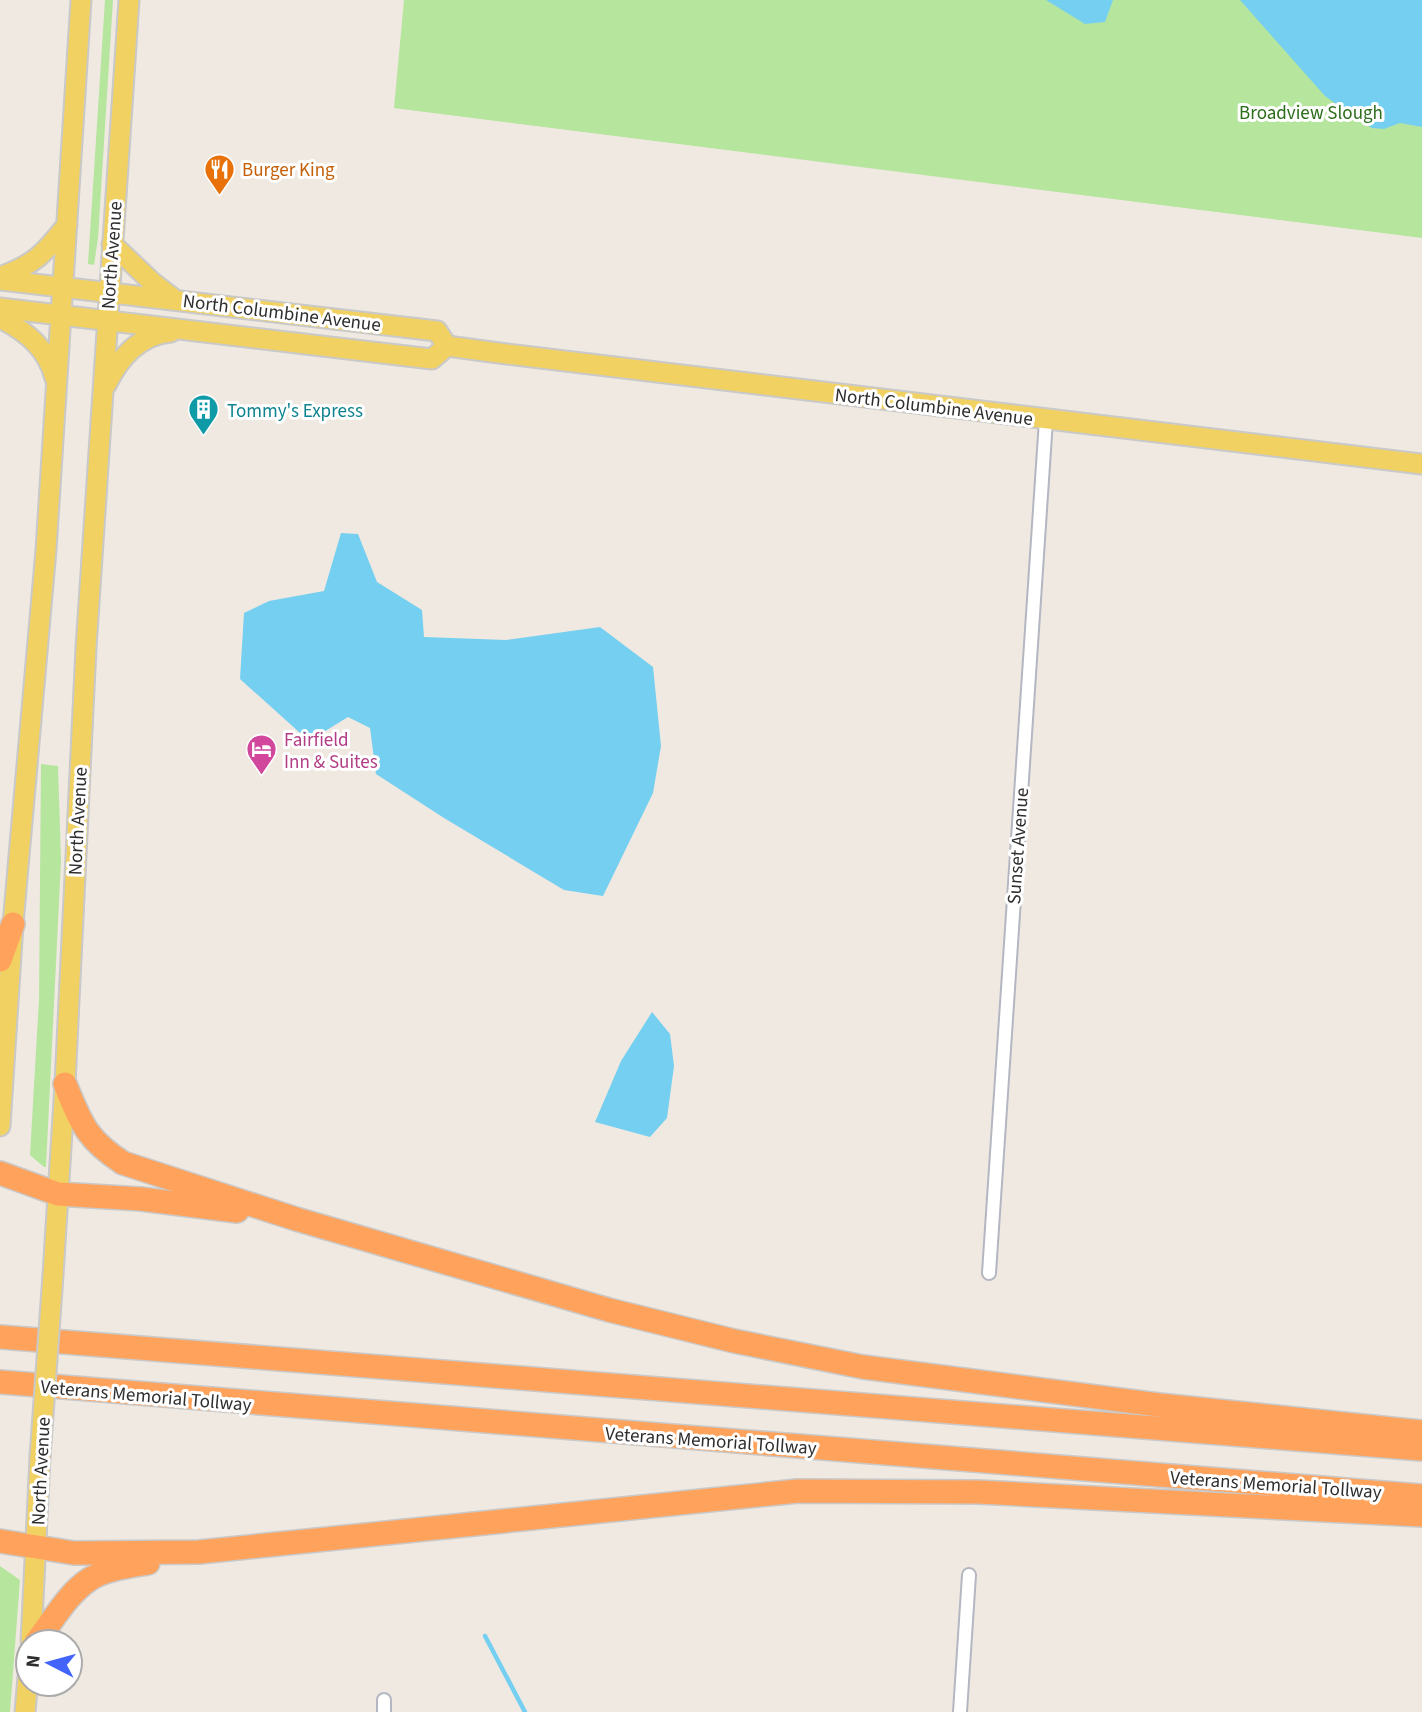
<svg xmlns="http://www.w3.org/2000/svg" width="1422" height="1712" viewBox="0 0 1422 1712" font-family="'Source Sans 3',sans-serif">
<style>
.green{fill:#b6e59e}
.water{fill:#75cff0}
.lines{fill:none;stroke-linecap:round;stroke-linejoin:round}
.stream{stroke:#75cff0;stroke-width:4.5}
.street-casing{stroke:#b4b7c1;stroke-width:16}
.primary-casing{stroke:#c9c9c9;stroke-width:23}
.highway-casing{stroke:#c9c9c9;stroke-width:26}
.street{stroke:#fff;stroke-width:12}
.primary{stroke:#f2d163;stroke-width:19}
.highway{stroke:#ffa35c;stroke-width:23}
.primary-bridge-casing{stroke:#c9c9c9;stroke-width:23;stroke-linecap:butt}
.primary-bridge{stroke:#f2d163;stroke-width:19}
.labels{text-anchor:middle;stroke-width:6;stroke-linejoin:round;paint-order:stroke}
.park-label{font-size:19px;fill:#2c6e1b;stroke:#fff}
.food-label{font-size:19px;fill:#c56008;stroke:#fff;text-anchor:start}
.street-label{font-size:19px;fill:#2e2e2e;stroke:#fff}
.culture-label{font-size:19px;fill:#0d838f;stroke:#fff;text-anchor:start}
.hotel-label{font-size:19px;fill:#b23c85;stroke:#fff;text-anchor:start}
</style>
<rect width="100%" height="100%" fill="#efe9e1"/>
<!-- green -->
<path class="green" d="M105 0H113L98 238 94 265 88 264Z
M404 0H1422V238L394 108Z
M41 764 58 766 61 861 46 1167H44L30 1155 39 999Z
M0 1566 20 1580 10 1712H0Z"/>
<!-- water -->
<path class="water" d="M1046 0H1113L1105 22 1085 24Z
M1240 0H1422V127L1400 123 1384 129 1372 128 1360 121 1325 96Z
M341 533 358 534 377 582 422 610 424 637 506 640 600 627 653 667 661 746 653 793 603 896 564 890 444 818 376 774 370 728 348 717 309 741 240 679 244 613 269 601 324 591Z
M652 1012 670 1034 674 1066 667 1118 650 1137 595 1122 621 1061Z"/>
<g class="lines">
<!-- stream -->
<path class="stream" d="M485 1636 525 1712"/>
<defs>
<path id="street" d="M989 1273 1046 420
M384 1712V1700
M960 1712 969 1575"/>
<path id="primary" d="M112 244 152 282 174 299
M0 277C35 264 44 254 67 225
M0 280 437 331 447 346 499 353 1422 464
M0 308 432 359 447 346
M0 318C27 332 47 348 55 378
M106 385C120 357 139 335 171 332
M0 1126 13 924 46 550 81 0
M53 1275 65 1084 86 648 129 0
M31 1642 40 1457
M25 1712 28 1677"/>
<path id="highway" d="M0 960 13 924
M65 1084C81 1123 86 1139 123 1163L296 1219 609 1310 734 1341 863 1367 1159 1405 1422 1432
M0 1173 58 1194 141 1199 237 1211
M0 1337 1422 1449
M0 1382 1422 1496
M0 1541 74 1553 199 1552 798 1491 978 1492 1422 1515
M36 1642C53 1621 67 1594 90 1579 106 1569 130 1566 148 1563"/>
</defs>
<!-- street casing -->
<use href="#street" class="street-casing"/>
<!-- primary casing -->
<use href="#primary" class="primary-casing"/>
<!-- highway casing -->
<use href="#highway" class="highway-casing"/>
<!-- street -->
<use href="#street" class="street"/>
<!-- primary -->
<use href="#primary" class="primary"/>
<!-- highway -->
<use href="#highway" class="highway"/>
<defs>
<path id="primary-bridge" d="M40 1457 53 1275"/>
</defs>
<!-- primary-bridge casing -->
<use href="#primary-bridge" class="primary-bridge-casing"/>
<!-- primary-bridge -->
<use href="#primary-bridge" class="primary-bridge"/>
</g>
<!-- icons -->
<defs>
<symbol id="restaurant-pin" viewBox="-11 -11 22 30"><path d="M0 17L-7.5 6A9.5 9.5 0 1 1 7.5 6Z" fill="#e8710a" stroke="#fff"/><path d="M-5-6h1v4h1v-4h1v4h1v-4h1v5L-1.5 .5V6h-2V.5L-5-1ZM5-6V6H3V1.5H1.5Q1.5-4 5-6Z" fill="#fff"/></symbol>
<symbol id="building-pin" viewBox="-11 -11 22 30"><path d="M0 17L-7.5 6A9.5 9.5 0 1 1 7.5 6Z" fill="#0f9aa8" stroke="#fff"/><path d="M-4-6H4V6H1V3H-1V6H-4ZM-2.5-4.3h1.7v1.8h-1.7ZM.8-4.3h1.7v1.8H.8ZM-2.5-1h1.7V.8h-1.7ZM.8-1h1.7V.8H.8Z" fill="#fff"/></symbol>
<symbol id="hotel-pin" viewBox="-11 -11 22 30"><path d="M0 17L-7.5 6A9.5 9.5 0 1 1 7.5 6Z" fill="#d1479c" stroke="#fff"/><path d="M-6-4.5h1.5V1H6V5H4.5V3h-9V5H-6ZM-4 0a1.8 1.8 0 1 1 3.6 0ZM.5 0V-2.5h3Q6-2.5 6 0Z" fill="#fff"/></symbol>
</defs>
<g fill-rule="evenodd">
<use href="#restaurant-pin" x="202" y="152" width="35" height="47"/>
<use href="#building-pin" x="186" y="392" width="35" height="47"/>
<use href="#hotel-pin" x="244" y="732" width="35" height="47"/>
</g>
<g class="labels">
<!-- park labels -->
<g class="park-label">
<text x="1311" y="119">Broadview Slough</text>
</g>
<!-- food labels -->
<g class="food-label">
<text x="242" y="176">Burger King</text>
</g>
<!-- street labels -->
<g class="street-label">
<text transform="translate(111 255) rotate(-86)" y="7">North Avenue</text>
<text transform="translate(282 312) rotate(7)" y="7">North Columbine Avenue</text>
<text transform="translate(934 406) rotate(7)" y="7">North Columbine Avenue</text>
<text transform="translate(77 821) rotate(-87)" y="7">North Avenue</text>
<text transform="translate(1017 846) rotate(-86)" y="7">Sunset Avenue</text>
<text transform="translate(146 1395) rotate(5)" y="7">Veterans Memorial Tollway</text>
<text transform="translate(711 1440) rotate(4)" y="7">Veterans Memorial Tollway</text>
<text transform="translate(40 1471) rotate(-87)" y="7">North Avenue</text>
<text transform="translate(1276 1484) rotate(4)" y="7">Veterans Memorial Tollway</text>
</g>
<!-- culture labels -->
<g class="culture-label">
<text x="227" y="417">Tommy's Express</text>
</g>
<!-- hotel labels -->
<g class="hotel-label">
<text x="284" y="746">Fairfield<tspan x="284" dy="22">Inn &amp; Suites</tspan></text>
</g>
</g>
<!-- north arrow -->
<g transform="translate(49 1663) rotate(276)"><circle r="33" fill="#ffffff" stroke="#ababab" stroke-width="2"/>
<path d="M0-5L12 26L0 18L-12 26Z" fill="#4264fb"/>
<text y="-10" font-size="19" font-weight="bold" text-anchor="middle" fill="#2e2e2e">N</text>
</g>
</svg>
